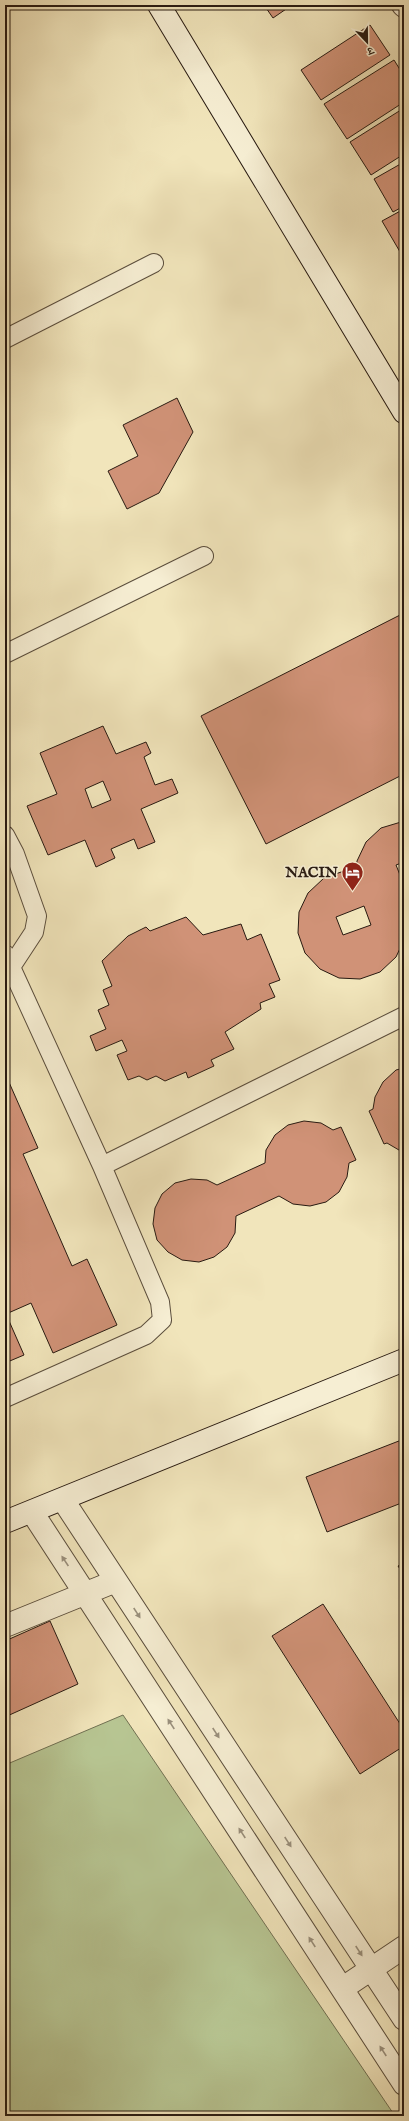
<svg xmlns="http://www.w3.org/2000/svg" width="409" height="2121" viewBox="0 0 409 2121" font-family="'IM FELL English','Noto Serif Devanagari',serif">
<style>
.green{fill:#b7c592;stroke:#707052}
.building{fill:#d09277;stroke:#281a11;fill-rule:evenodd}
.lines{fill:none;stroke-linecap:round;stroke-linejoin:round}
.lane-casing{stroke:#5a4d3c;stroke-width:20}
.street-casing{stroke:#5a4d3c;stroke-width:24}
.secondary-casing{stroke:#281a11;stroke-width:24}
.lane{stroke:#f6eed3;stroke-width:18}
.street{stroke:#f6eed3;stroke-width:22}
.secondary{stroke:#f6eed3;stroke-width:22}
.oneway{fill:#998f7c}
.labels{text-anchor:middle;stroke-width:3;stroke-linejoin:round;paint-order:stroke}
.poi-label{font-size:15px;font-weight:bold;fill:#281a11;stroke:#f6eed3;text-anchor:end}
</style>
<rect width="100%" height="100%" fill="#f1e5bb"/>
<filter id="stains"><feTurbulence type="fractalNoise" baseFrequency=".005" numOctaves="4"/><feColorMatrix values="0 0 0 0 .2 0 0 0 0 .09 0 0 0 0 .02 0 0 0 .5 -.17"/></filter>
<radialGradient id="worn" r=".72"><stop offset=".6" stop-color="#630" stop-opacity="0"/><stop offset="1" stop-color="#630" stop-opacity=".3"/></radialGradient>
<!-- green -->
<path class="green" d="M123 1715 395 2116H5V1765Z"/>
<!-- building -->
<path class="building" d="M264 5H292L273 18Z
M370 25 390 55 321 100 301 70Z
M394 60 404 76V102L347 139 324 104Z
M404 108V154L371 175 350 142Z
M404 162V206L393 212 374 179Z
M404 209V257H403L382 221Z
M177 398 193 432 159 493 127 509 108 471 138 456 123 425Z
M404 613V774L266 844 201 716Z
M103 726 116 754 146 742 151 753 144 757 155 785 172 779 178 793 141 809 155 842 138 849 134 839 111 849 115 858 96 867 85 840 48 855 27 806 57 794 40 753ZM103 781 111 800 92 808 85 789Z
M401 822H404V862L396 865 404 885V940L396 957 380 972 360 979 339 978 320 969 305 953 298 933 299 912 308 893 324 878 344 871 356 872 357 861 366 842 381 828ZM364 906 371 925 343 935 336 917Z
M186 917 203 935 241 924 247 940 261 934 280 980 269 984 275 997 260 1003 261 1009 225 1032 234 1049 211 1060 214 1066 188 1078 186 1072 165 1081 156 1076 147 1080 139 1076 128 1080 117 1055 127 1051 122 1040 96 1051 90 1036 106 1029 98 1010 109 1005 103 990 112 986 102 961 128 936 146 927 150 931Z
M404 1068V1153L387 1143 384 1144 369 1111 373 1109 375 1097 383 1082 396 1070Z
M8 1080 38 1148 23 1154 72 1266 87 1259 117 1325 53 1353 31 1303 6 1314 24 1355 5 1363V1082Z
M304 1121 321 1123 333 1130 341 1127 356 1160 349 1163 347 1177 339 1192 326 1202 310 1206 293 1204 279 1196 236 1216 235 1233 227 1247 214 1257 199 1262 182 1260 168 1252 157 1240 153 1224 155 1208 162 1194 175 1183 191 1179 207 1180 217 1185 265 1163 266 1150 275 1135 288 1125Z
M404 1439V1502L327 1532 306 1477Z
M404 1563V1575L398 1566Z
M323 1604 404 1730V1746L360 1774 272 1636Z
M50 1621 78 1684 5 1717V1641Z"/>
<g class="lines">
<defs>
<path id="lane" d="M5 339 154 263
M5 654 204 556
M5 835 15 854 37 916 34 932 11 967
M5 954 102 1166 160 1302 162 1320 146 1335 5 1398
M102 1166 404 1016"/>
<path id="street" d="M403 5 404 6
M63 1500 404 2019
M32 1512 404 2084
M5 1626 116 1581
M343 1988 404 1947"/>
<path id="secondary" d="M159 5 404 412
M5 1522 404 1360"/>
</defs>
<!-- lane casing -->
<use href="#lane" class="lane-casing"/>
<!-- street casing -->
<use href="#street" class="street-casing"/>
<!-- secondary casing -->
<use href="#secondary" class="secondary-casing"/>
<!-- lane -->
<use href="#lane" class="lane"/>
<!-- street -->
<use href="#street" class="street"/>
<!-- secondary -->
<use href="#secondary" class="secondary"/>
</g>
<!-- one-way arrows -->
<defs><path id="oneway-solid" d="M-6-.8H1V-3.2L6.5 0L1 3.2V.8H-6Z"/></defs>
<g class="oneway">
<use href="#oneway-solid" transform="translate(65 1561) rotate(-124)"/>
<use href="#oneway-solid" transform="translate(137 1613) rotate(57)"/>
<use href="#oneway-solid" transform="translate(171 1724) rotate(-123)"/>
<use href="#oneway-solid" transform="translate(216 1733) rotate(57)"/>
<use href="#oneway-solid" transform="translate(242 1833) rotate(-123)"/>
<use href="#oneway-solid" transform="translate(288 1842) rotate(57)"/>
<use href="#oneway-solid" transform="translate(312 1942) rotate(-123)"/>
<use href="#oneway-solid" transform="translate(359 1951) rotate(57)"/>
<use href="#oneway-solid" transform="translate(383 2051) rotate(-123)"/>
</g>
<!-- icons -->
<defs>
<symbol id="hotel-pin" viewBox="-11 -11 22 30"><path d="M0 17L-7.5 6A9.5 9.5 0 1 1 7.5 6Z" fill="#8f2418" stroke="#f6eed3"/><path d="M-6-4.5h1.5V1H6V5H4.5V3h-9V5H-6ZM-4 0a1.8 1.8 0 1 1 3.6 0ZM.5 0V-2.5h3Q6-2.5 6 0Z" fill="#fff"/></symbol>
</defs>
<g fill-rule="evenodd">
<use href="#hotel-pin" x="340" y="860" width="25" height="34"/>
</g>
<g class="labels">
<!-- poi labels -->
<g class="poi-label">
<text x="338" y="877">NACIN</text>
</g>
</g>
<!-- margin -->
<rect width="409" height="2121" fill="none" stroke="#f1e5bb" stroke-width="20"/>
<rect x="6" y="6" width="397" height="2109" fill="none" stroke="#281a11" stroke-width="2"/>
<rect x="10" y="10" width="389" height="2101" fill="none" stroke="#281a11"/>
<!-- north arrow -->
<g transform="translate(367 42) rotate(158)" stroke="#f6eed3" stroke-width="3" paint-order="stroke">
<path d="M0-3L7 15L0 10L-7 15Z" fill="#281a11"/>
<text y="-6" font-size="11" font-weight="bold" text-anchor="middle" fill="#281a11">उ</text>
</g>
<rect width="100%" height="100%" filter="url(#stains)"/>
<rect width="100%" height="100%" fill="url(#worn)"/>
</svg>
